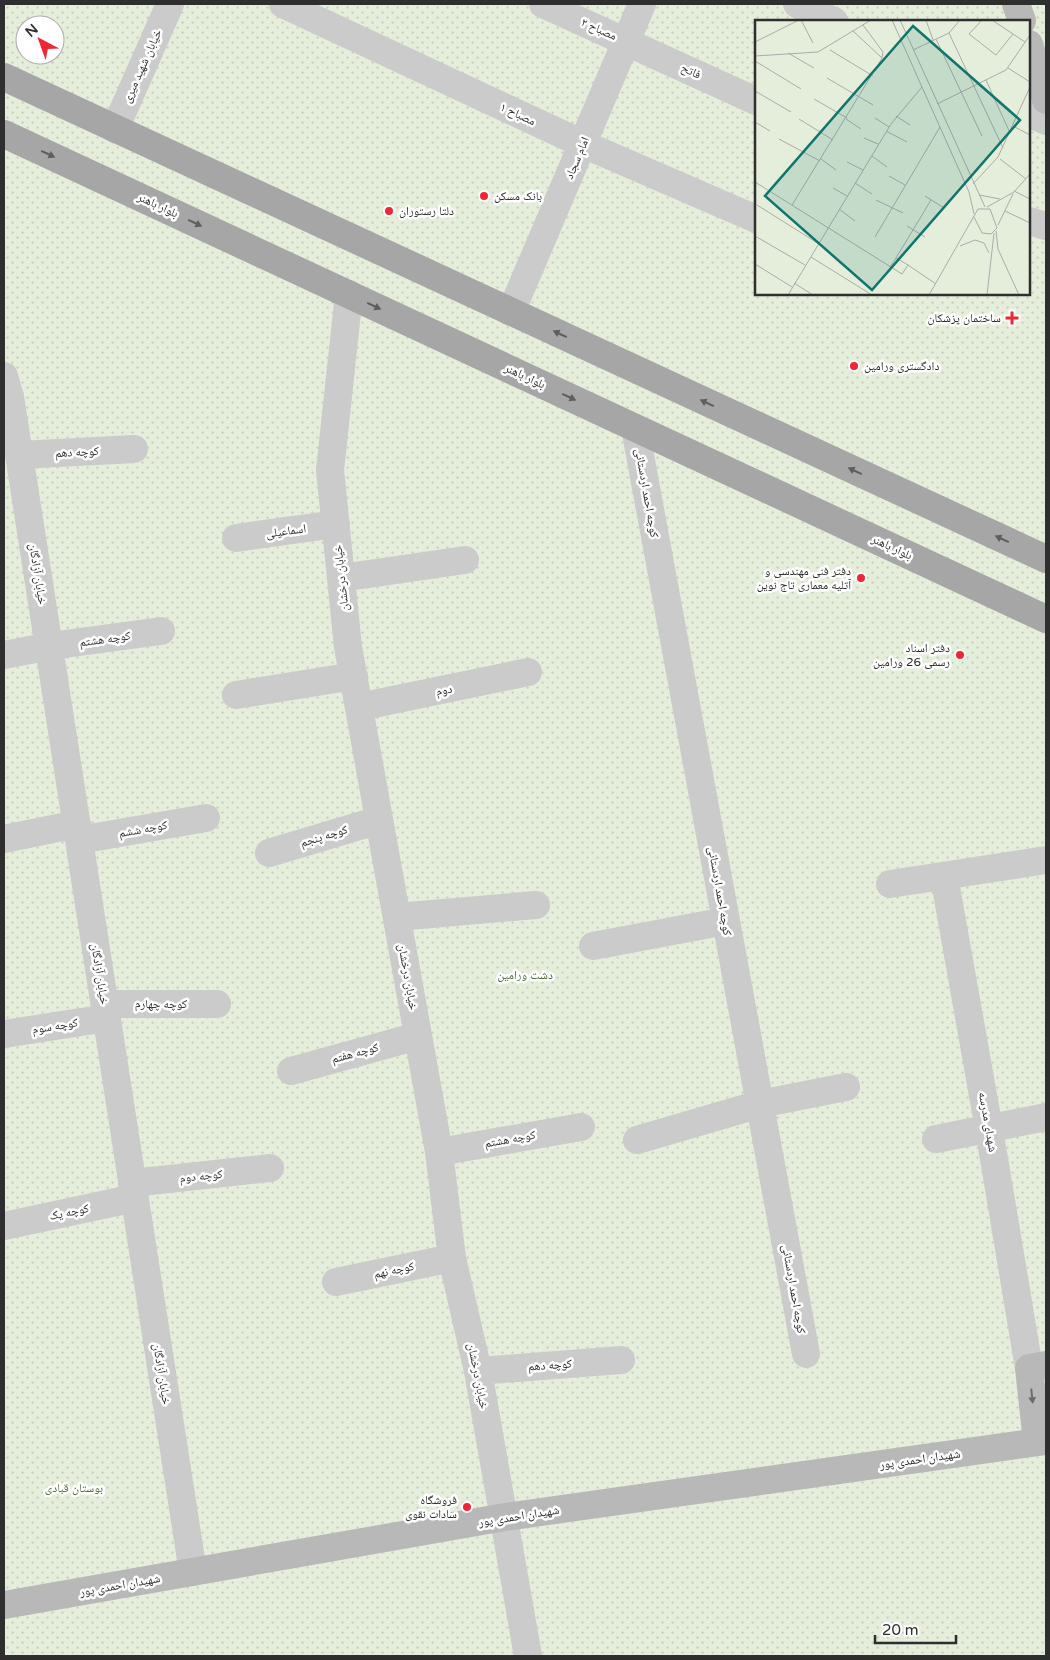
<svg xmlns="http://www.w3.org/2000/svg" width="1050" height="1660" viewBox="0 0 1050 1660" font-family="'Varela Round','Noto Naskh Arabic',sans-serif">
<style>
.park{fill:url(#park-dots);fill-rule:evenodd}
.lines{fill:none;stroke-linecap:round;stroke-linejoin:round}
.street{stroke:#cbcbcb;stroke-width:28}
.secondary{stroke:#b8b8b8;stroke-width:28}
.primary{stroke:#a6a6a6;stroke-width:28}
.oneway{fill:#5e5e5e}
.oneway2{fill:#6c6c6c}
.poi-dot{fill:#f02637;stroke:#fff;stroke-width:2}
.labels{text-anchor:middle;stroke-width:5;stroke-linejoin:round;paint-order:stroke}
.street-label{font-size:12px;fill:#2e2e2e;stroke:#fff}
.poi-label{font-size:12px;fill:#2e2e2e;stroke:#fff;text-anchor:end}
.park-label{font-size:12px;fill:#526d39;stroke:#fff}
.inset-road{fill:none;stroke:#ababab;stroke-width:1}
.view{fill:#0f766e;fill-opacity:0.15;stroke:#0f766e;stroke-width:2.5}
.inset-edge{fill:none;stroke:#2e2e2e;stroke-width:2.5}
</style>
<defs>
<pattern id="park-dots" width="8" height="8" patternUnits="userSpaceOnUse" patternTransform="scale(1.25)"><rect width="8" height="8" fill="#e5eddb"/><path d="M2 2h.1M6 6h.1" fill="none" stroke="#c5ccbc" stroke-width="1.8" stroke-linecap="round"/></pattern>
</defs>
<rect width="100%" height="100%" fill="#fff"/>
<!-- park -->
<path class="park" d="M4 4H1046V1656H4ZM756 21H1029V294H756ZM25 25H55V55H25Z"/>
<g class="lines">
<!-- street -->
<path class="street" d="M283 4 583 144 756 219
M543 4 756 101
M797 4 834 21
M1029 113 1046 121
M115 129 170 4
M1029 221 1046 226
M349 294 330 470 348 647 439 1152 452 1258 478 1371 528 1656
M511 312 642 4
M4 376 10 397 193 1572
M635 428 806 1354
M20 455 134 449
M236 538 336 524
M341 578 465 560
M4 655 50 646 161 631
M236 695 354 676
M359 707 528 672
M4 839 77 824
M79 840 206 818
M269 853 379 820
M944 876 989 1129 1029 1368
M890 884 1046 860
M397 917 536 905
M593 946 726 921
M105 1004H217
M4 1034 107 1018
M291 1071 418 1036
M936 1139 1046 1117
M637 1140 760 1104 846 1087
M439 1152 581 1127
M132 1183 270 1168
M4 1226 135 1198
M336 1282 452 1258
M478 1371 621 1360"/>
<!-- secondary -->
<path class="secondary" d="M1016 4 1022 21
M1029 44 1046 100
M1037 1442 1029 1368 1046 1365
M4 1605 505 1517 1046 1441"/>
<!-- primary -->
<path class="primary" d="M4 77 1046 559
M4 134 1046 619"/>
</g>
<!-- one-way arrows -->
<defs><path id="oneway-solid" d="M-6-.8H1V-3.2L6.5 0L1 3.2V.8H-6Z" transform="scale(1.25)"/></defs>
<g class="oneway">
<use href="#oneway-solid" transform="translate(48 154) rotate(25)"/>
<use href="#oneway-solid" transform="translate(195 223) rotate(25)"/>
<use href="#oneway-solid" transform="translate(374 306) rotate(25)"/>
<use href="#oneway-solid" transform="translate(560 334) rotate(-155)"/>
<use href="#oneway-solid" transform="translate(569 397) rotate(25)"/>
<use href="#oneway-solid" transform="translate(707 403) rotate(-155)"/>
<use href="#oneway-solid" transform="translate(855 471) rotate(-155)"/>
<use href="#oneway-solid" transform="translate(1002 539) rotate(-155)"/>
</g>
<use class="oneway2" href="#oneway-solid" transform="translate(1032 1396) rotate(84)"/>
<!-- markers -->
<g class="poi-dot">
<circle cx="484" cy="196" r="5"/>
<circle cx="389" cy="211" r="5"/>
<path d="M1009.5 310.5h5v5h5v5h-5v5h-5v-5h-5v-5h5z"/>
<circle cx="854" cy="366" r="5"/>
<circle cx="861" cy="578" r="5"/>
<circle cx="960" cy="655" r="5"/>
<circle cx="467" cy="1507" r="5"/>
</g>
<g class="labels">
<!-- street labels -->
<g class="street-label">
<text transform="translate(599 29) rotate(24)" y="4">مصباح ۲</text>
<text transform="translate(142 66) rotate(-66)" y="4">خیابان شهید میری</text>
<text transform="translate(691 71) rotate(25)" y="4">فاتح</text>
<text transform="translate(518 114) rotate(25)" y="4">مصباح ۱</text>
<text transform="translate(577 158) rotate(-67)" y="4">امام سجاد</text>
<text transform="translate(158 205) rotate(25)" y="4">بلوار باهنر</text>
<text transform="translate(525 376) rotate(25)" y="4">بلوار باهنر</text>
<text transform="translate(77 452) rotate(-3)" y="4">کوچه دهم</text>
<text transform="translate(647 493) rotate(80)" y="4">کوچه احمد اردستانی</text>
<text transform="translate(286 531) rotate(-8)" y="4">اسماعیلی</text>
<text transform="translate(892 547) rotate(25)" y="4">بلوار باهنر</text>
<text transform="translate(38 574) rotate(81)" y="4">خیابان آزادگان</text>
<text transform="translate(341 578) rotate(-96)" y="4">خیابان درخشان</text>
<text transform="translate(105 639) rotate(-8)" y="4">کوچه هشتم</text>
<text transform="translate(444 690) rotate(-12)" y="4">دوم</text>
<text transform="translate(143 829) rotate(-10)" y="4">کوچه ششم</text>
<text transform="translate(324 836) rotate(-17)" y="4">کوچه پنجم</text>
<text transform="translate(720 891) rotate(80)" y="4">کوچه احمد اردستانی</text>
<text transform="translate(100 974) rotate(81)" y="4">خیابان آزادگان</text>
<text transform="translate(408 977) rotate(80)" y="4">خیابان درخشان</text>
<text x="161" y="1008">کوچه چهارم</text>
<text transform="translate(55 1026) rotate(-9)" y="4">کوچه سوم</text>
<text transform="translate(355 1053) rotate(-15)" y="4">کوچه هفتم</text>
<text transform="translate(988 1122) rotate(80)" y="4">شهدای مدرسه</text>
<text transform="translate(510 1139) rotate(-10)" y="4">کوچه هشتم</text>
<text transform="translate(201 1176) rotate(-6)" y="4">کوچه دوم</text>
<text transform="translate(69 1212) rotate(-12)" y="4">کوچه یک</text>
<text transform="translate(394 1270) rotate(-12)" y="4">کوچه نهم</text>
<text transform="translate(794 1289) rotate(80)" y="4">کوچه احمد اردستانی</text>
<text transform="translate(550 1365) rotate(-4)" y="4">کوچه دهم</text>
<text transform="translate(162 1374) rotate(81)" y="4">خیابان آزادگان</text>
<text transform="translate(478 1376) rotate(79)" y="4">خیابان درخشان</text>
<text transform="translate(920 1459) rotate(-8)" y="4">شهیدان احمدی پور</text>
<text transform="translate(519 1516) rotate(-9)" y="4">شهیدان احمدی پور</text>
<text transform="translate(120 1585) rotate(-10)" y="4">شهیدان احمدی پور</text>
</g>
<!-- poi labels -->
<g class="poi-label">
<text x="494" y="200" text-anchor="start">بانک مسکن</text>
<text x="399" y="215" text-anchor="start">دلتا رستوران</text>
<text x="1001" y="322">ساختمان پزشکان</text>
<text x="864" y="370" text-anchor="start">دادگستری ورامین</text>
<text x="851" y="575">دفتر فنی مهندسی و<tspan x="851" dy="14">آتلیه معماری تاج نوین</tspan></text>
<text x="950" y="652">دفتر اسناد<tspan x="950" dy="14">رسمی 26 ورامین</tspan></text>
<text x="457" y="1504">فروشگاه<tspan x="457" dy="14">سادات نقوی</tspan></text>
</g>
<!-- park labels -->
<g class="park-label">
<text x="525" y="979">دشت ورامین</text>
<text x="74" y="1492">بوستان قبادی</text>
</g>
</g>
<!-- overview -->
<g transform="translate(755 20)">
<rect width="275" height="275" fill="#fff"/>
<path d="M0 0H275V275H0Z" fill="#e5eddb"/>
<path class="inset-road" d="M46 0 58 23M137 0 214 172 219 194M145 0 230 187M171 0 178 20M227 0 214 14 241 35 258 14M237 0 270 22M98 11 127 38M194 13 248 128M181 19 227 116M0 22 44 0M75 30 118 56M158 30 194 13 205 0M33 33 59 48M0 36 63 32 116 0M0 41 46 69M253 48 275 62M72 58 118 85M231 60 255 113M0 71 36 92M59 79 92 98M182 84 251 50 275 15M141 96 155 105M120 98 134 107M44 99 78 120M91 99 106 109M0 102 15 111M258 106 275 115M131 111 152 122M109 118 123 124M24 119 65 141M117 136 132 147M66 139 81 150M245 139 271 159M92 142 108 150M134 156 150 165M0 162 147 254 153 245 141 238 135 247M100 163 117 174M218 164 243 137 275 67M78 168 92 176M259 171 275 179M224 175 245 179M170 176 189 188M121 180 148 193M2 185 64 224M37 185 127 38 128 32 108 5M232 187 259 172 275 154M84 189 100 201M250 191 275 203M243 205 258 174M152 206 170 217M241 211 243 229 264 275M0 216 50 245M120 217 185 107M205 226 220 220 229 223 234 233M56 237 117 275M141 238 176 180M0 244 37 267M153 245 181 264M39 263 58 275M33 275 136 104 167 67M174 275 223 189H235L242 208 236 214 227 213 219 197M232 275 239 213"/>
<path class="view" d="M158 6 265 100 117 270 10 176Z"/>
<rect width="275" height="275" class="inset-edge"/>
</g>
<!-- border -->
<rect width="1050" height="1660" fill="none" stroke="#2e2e2e" stroke-width="10"/>
<!-- north arrow -->
<g transform="translate(40 40) rotate(319)"><circle r="24" fill="#ffffff" stroke="#ababab"/>
<path d="M0-4L9 19L0 12L-9 19Z" fill="#f02637"/>
<text y="-8" font-size="14" font-weight="bold" text-anchor="middle" fill="#2e2e2e">N</text>
</g>
<!-- scale -->
<path d="M875 1635v8h81v-8" fill="none" stroke="#2e2e2e" stroke-width="2.5"/>
<text x="882" y="1635" font-size="15" fill="#2e2e2e" stroke="#ffffff" stroke-width="4" paint-order="stroke">20 m</text>
</svg>
